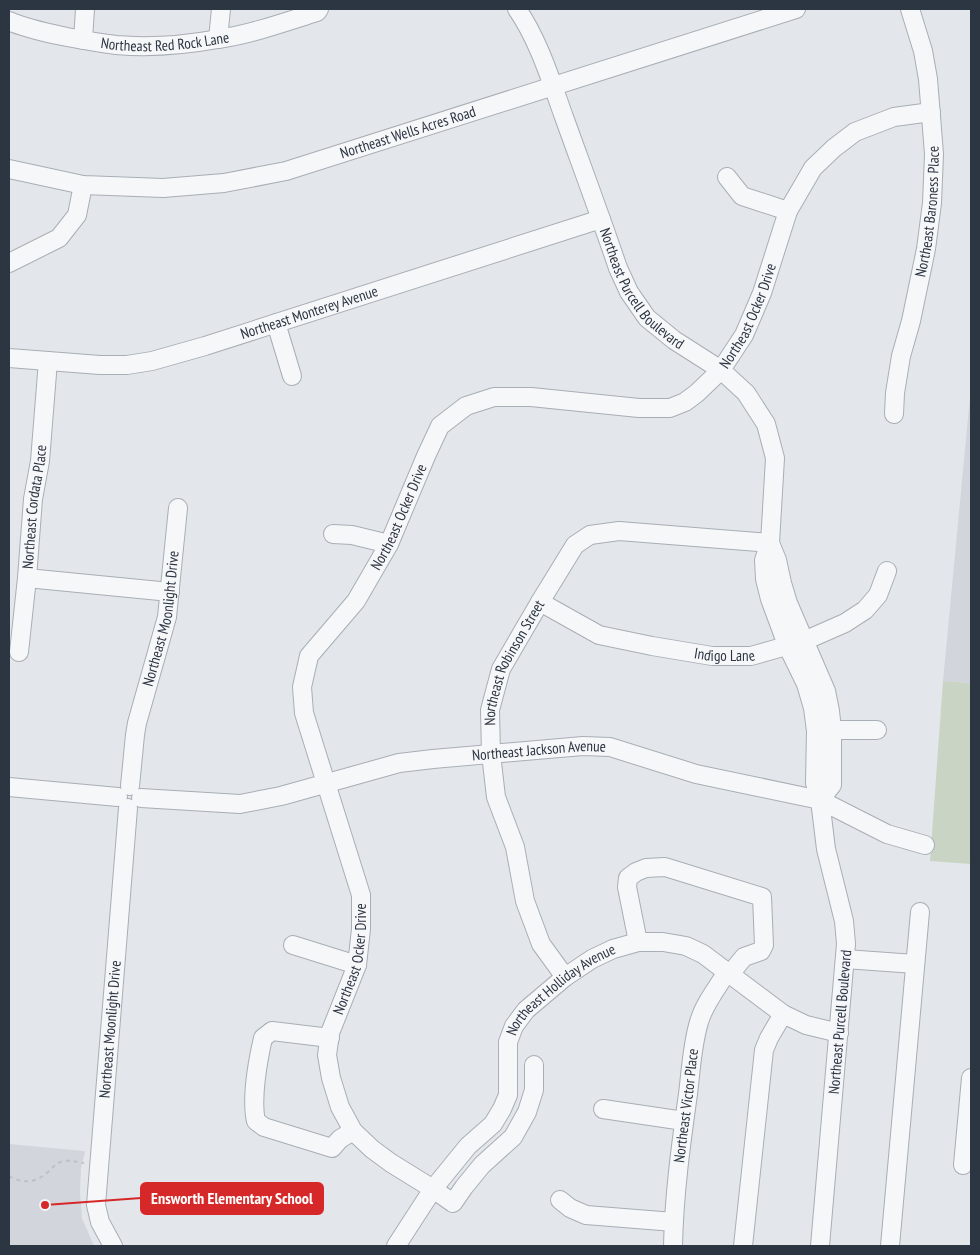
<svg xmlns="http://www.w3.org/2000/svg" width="980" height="1255" viewBox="0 0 980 1255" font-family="'PT Sans Narrow',sans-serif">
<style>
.built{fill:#d2d6dc}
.green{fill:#cad4c5}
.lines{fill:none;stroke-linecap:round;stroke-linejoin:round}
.minor-casing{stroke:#a8aeb5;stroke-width:20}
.path{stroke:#bdc1c6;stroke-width:2;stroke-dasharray:4 4;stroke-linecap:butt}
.minor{stroke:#f6f7f9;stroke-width:18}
.labels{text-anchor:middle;stroke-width:4.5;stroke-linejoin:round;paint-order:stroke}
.street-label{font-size:15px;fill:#2c3542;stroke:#f3f5f8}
.leader{fill:none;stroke:#d62828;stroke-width:2}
.callout-dot{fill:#d62828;stroke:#f3f5f8;stroke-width:2}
.callout{fill:#d62828;stroke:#d62828;stroke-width:2}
.callout-label{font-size:16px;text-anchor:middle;font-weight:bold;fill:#fff}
</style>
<rect width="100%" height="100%" fill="#e3e7eb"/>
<!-- built -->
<path class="built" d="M971 386V683L943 681Z
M9 1144 84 1151 85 1152 81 1168 80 1192 82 1218 94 1246H9Z"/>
<!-- green -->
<path class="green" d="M943 681 971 683V864L930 861Z"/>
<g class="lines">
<defs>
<g id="minor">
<path id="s1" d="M517 9C539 41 551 81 564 117 582 167 601 218 618 268L629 292 647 318 674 340 721 370 746 393 766 424 775 458 770 543 764 560 765 579 770 599 787 645 806 684 813 708 816 731 815 783 820 800 826 849 844 921 846 944 820 1246"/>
<path id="s2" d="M9 21C27 29 48 33 67 37 83 40 100 43 116 45 150 48 185 45 218 39 252 34 285 22 317 12L319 9"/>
<path d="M218 39 221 9"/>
<path d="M83 40 85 9"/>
<path id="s3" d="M9 169 83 185 163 188 224 183 286 171 796 9"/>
<path d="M727 177 742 196 788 211"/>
<path d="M9 263 59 238 77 215 83 185"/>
<path d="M276 323 292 376"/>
<path id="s4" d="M9 358 100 365H127L152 361 205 346 601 219"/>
<path id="s5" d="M894 414 895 393 901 356 911 321 926 249 932 203 934 154 928 79 923 51 910 9"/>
<path d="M333 534 352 535 389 544"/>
<path d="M770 543 777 560 782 583 788 603 826 691 830 711 832 730V785L820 800"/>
<path d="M27 578 170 592"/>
<path id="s6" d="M540 602 599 635 652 646 712 656H751L804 641 845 623 865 610 878 595 887 571"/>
<path id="s7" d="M19 652 27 578 33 499 40 461 48 361"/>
<path d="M832 730H877"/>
<path id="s8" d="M130 786 135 735 137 723 167 617 178 508"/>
<path d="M9 787 118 797"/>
<path id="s9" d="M141 798 240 804 281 796 399 763 433 759 583 746 610 747 696 774 820 800 887 834 925 845"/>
<path d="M638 942 627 887 628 878 636 872 646 868 665 867 762 897 764 945 761 951 744 957 730 974"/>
<path d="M293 945 357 965"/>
<path d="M845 959 915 964"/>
<path id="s10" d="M565 977 541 944 525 901 515 847 496 797 491 754 490 710 501 669 540 602 575 545 590 535 619 531 770 543"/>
<path d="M330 1038 272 1031 263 1038C258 1060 251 1099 256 1121L264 1127 332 1148 340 1139 353 1131"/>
<path id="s11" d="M534 1065V1090L527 1112 513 1137 482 1165 464 1187 453 1203 433 1189 391 1163 372 1149 353 1131 340 1107 331 1078 327 1055 330 1033 357 965 361 929V895L304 713 302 687 309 656 356 601 389 544 426 456 440 426 466 406 494 397H531L639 408H670L685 402 697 393 721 370 744 335 762 293 788 211 813 168 834 148 855 132 894 117 931 112"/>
<path d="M603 1109 684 1121"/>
<path d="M963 1165 971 1078"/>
<path d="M560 1200 570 1208 586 1215 674 1222"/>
<path id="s12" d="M113 1246 100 1222 96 1205 128 808"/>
<path id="s13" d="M396 1246 433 1189 468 1146 493 1124 502 1109 508 1095V1042L514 1026 526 1010 565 977 592 959 613 949 638 942H663L686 946 703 954 783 1014 806 1025 839 1033"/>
<path id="s14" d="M673 1246C674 1195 681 1144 688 1094 691 1070 692 1045 699 1022 704 1004 717 988 727 972"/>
<path d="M743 1246 764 1050 769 1038 783 1014"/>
<path d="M890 1246 920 912"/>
</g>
</defs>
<!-- minor casing -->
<use href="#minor" class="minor-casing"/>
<!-- path -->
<path class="path" d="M9 1176C23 1184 36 1183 48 1172 53 1167 57 1162 64 1161 71 1160 77 1162 84 1163"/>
<!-- minor -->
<use href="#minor" class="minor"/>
</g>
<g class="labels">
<!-- street labels -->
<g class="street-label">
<text dy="5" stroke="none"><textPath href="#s2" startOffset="159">Northeast Red Rock Lane</textPath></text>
<text dy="5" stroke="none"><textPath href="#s3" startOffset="408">Northeast Wells Acres Road</textPath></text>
<text dy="5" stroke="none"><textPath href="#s5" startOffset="206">Northeast Baroness Place</textPath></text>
<text dy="5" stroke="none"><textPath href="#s1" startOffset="309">Northeast Purcell Boulevard</textPath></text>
<text dy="5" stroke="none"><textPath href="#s4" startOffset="308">Northeast Monterey Avenue</textPath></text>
<text dy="5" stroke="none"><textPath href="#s11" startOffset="1416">Northeast Ocker Drive</textPath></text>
<text dy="5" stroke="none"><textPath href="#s7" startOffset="146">Northeast Cordata Place</textPath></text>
<text dy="5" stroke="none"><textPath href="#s11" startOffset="952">Northeast Ocker Drive</textPath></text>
<text dy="5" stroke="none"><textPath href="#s8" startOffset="171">Northeast Moonlight Drive</textPath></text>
<text dy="5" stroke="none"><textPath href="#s6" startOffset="195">Indigo Lane</textPath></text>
<text dy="5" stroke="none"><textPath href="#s10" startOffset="335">Northeast Robinson Street</textPath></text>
<text dy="5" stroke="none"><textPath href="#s9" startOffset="404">Northeast Jackson Avenue</textPath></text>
<text dy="5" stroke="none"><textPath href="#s11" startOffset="471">Northeast Ocker Drive</textPath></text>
<text dy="5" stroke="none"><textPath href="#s13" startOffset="319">Northeast Holliday Avenue</textPath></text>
<text transform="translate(840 1022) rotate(-85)" y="5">Northeast Purcell Boulevard</text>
<text dy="5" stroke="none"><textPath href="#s12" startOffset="221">Northeast Moonlight Drive</textPath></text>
<text dy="5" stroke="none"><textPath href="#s14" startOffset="141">Northeast Victor Place</textPath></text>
</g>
</g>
<!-- callouts -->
<path class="leader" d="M45 1205L141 1198"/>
<circle class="callout-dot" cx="45" cy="1205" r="5"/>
<rect class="callout" x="141" y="1183" width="182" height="31" rx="5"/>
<g class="callout-label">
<text x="232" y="1204">Ensworth Elementary School</text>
</g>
<!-- border -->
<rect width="980" height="1255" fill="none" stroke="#2c3542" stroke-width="20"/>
</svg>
